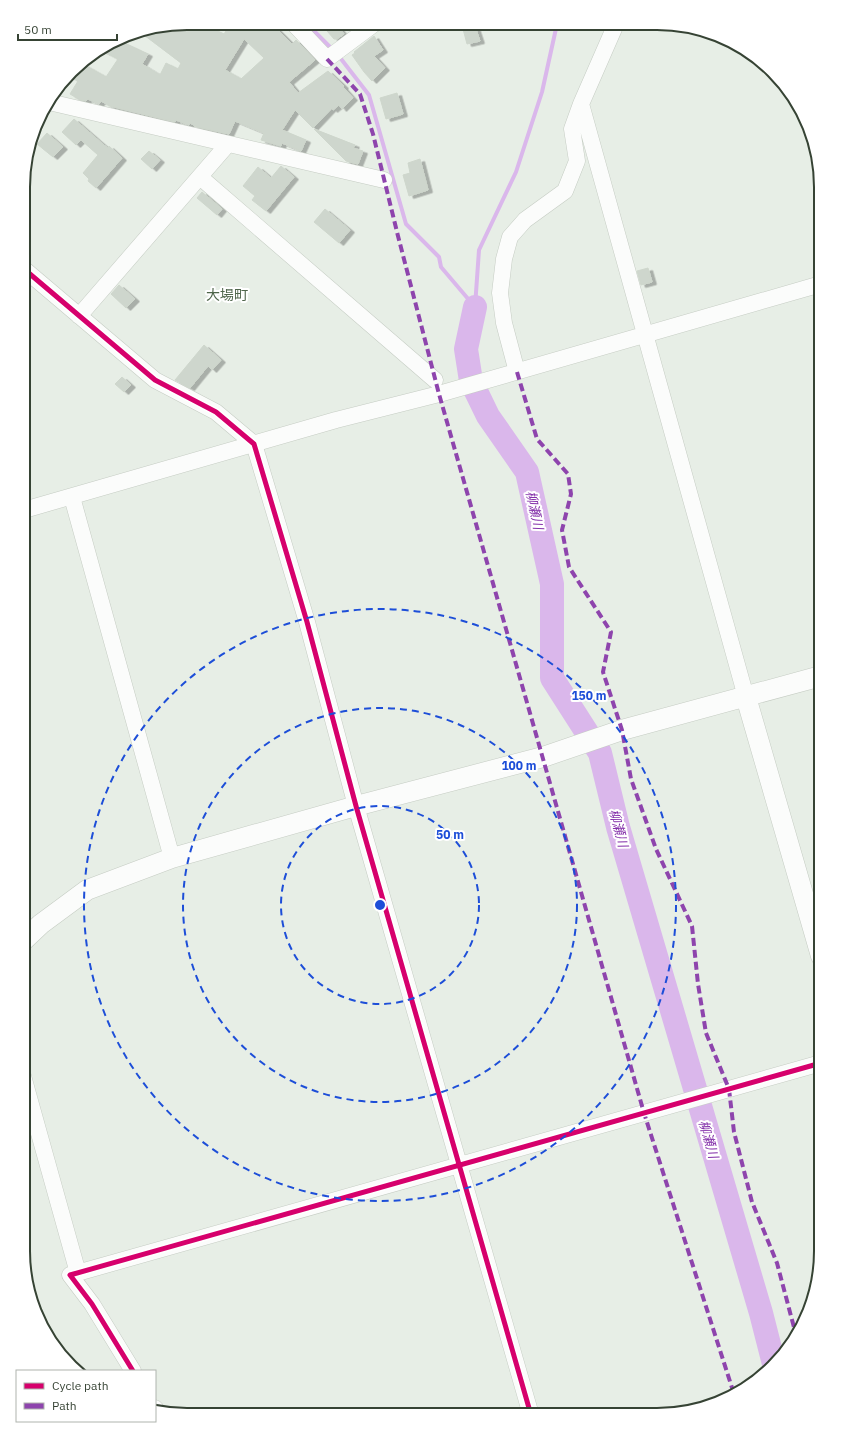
<svg xmlns="http://www.w3.org/2000/svg" width="844" height="1438" viewBox="0 0 844 1438" font-family="'IBM Plex Sans','Noto Sans JP',sans-serif">
<style>
.lines{fill:none;stroke-linecap:round;stroke-linejoin:round}
.stream{stroke:#dab7eb;stroke-width:4}
.river{stroke:#dab7eb;stroke-width:24}
.building{fill:#ced6cd;stroke:#ced6cc;fill-rule:evenodd;filter:url(#shadow)}
.minor-casing{stroke:#c5ccc3;stroke-width:17}
.tertiary-casing{stroke:#c5ccc3;stroke-width:21}
.minor{stroke:#fbfcfb;stroke-width:16}
.tertiary{stroke:#fbfcfb;stroke-width:20}
.quiet{stroke:#8e44ad;stroke-width:4;stroke-dasharray:8 4;stroke-linecap:butt}
.cycleway-casing{stroke:#fff;stroke-width:8}
.cycleway{stroke:#d6006c;stroke-width:5}
.ring{fill:none;stroke:#1d4ed8;stroke-width:2;stroke-dasharray:7 5}
.labels{text-anchor:middle;stroke-width:4;stroke-linejoin:round;paint-order:stroke}
.water-label{font-size:13px;font-style:italic;fill:#8431aa;stroke:#fff}
.quarter-label{font-size:14px;fill:#4f654b;stroke:#fff}
.rim{fill:none;stroke:#364334;stroke-width:2}
.centre{fill:#1d4ed8;stroke:#fff;stroke-width:2}
.ring-label{font-size:12px;text-anchor:middle;font-weight:bold;fill:#1d4ed8;stroke:#fff;stroke-width:4;stroke-linejoin:round;paint-order:stroke}
</style>
<defs>
<filter id="shadow"><feDropShadow dx="4.5" dy="2.5" stdDeviation="0" flood-color="#0004"/></filter>
</defs>
<rect width="100%" height="100%" fill="#e7eee6"/>
<g class="lines">
<!-- stream -->
<path class="stream" d="M306 23 333 50
M338 55 369 95 406 224 439 257 441 267 475 307
M475 307 479 250 516 172 542 92 557 24"/>
<!-- river -->
<path class="river" d="M475 307 466 349 471 381 488 416 527 472 552 584V678L600 753 618 827 761 1313 774 1364"/>
</g>
<!-- building -->
<path class="building" d="M200 23 224 34 231 23H271L292 44 296 40 315 60 289 82 298 93 328 71 344 86 343 87 353 98 342 109 339 105 333 110 332 108 313 128 295 110 282 130 306 140 301 151 282 143 281 146 261 140 264 133 235 121 229 134 197 127 190 123 189 125 176 120 175 122 110 106 101 101 99 104 88 99 86 101 80 100 70 94 78 81 69 76 81 63 106 77 118 59 101 50 118 40 148 54 142 64 160 75 166 63 178 69 181 63 140 32 183 24 196 30ZM244 39 264 58 241 79 225 70Z
M320 23H335L344 34 337 39H334Z
M475 26 480 41 467 44 463 29Z
M374 36 383 50 374 56 385 68 372 81 364 72 352 55 355 53 354 52Z
M397 93 403 114 386 119 380 98Z
M74 119 105 146 108 148 109 146 122 158 96 188 88 181 89 179 83 173 98 155 81 140 76 145 62 132Z
M314 129 355 145 353 148 363 151 358 164 346 161Z
M47 133 63 147 53 157 37 144Z
M149 151 160 160 152 169 141 159Z
M420 159 428 190 409 196 403 175 410 173 408 163Z
M281 166 294 177 266 211 252 200 255 196 243 186 258 167 271 178Z
M202 192 222 209 217 215 197 198Z
M325 209 350 230 339 243 314 222Z
M648 268 652 282 641 285 637 271Z
M119 285 135 299 126 308 111 294Z
M204 345 221 360 212 370 208 366 190 388 175 380Z
M122 377 131 385 124 392 115 384Z"/>
<g class="lines">
<defs>
<path id="minor" d="M293 23 327 59 374 24
M49 102 384 180
M581 104 746 697
M200 177 435 380
M24 269 155 380 216 412 254 444 307 622 356 806 531 1415
M79 316 228 144
M517 372 504 323 500 293 504 259 510 237 525 220 565 191 577 161 572 129 581 104 616 24
M72 497 172 858
M24 510 336 420 439 394 821 284
M23 1076 78 1273
M133 1371 92 1304 70 1275 821 1063
M155 1408 157 1411"/>
<path id="tertiary" d="M746 697 821 956
M23 941 41 924 87 890 172 858 356 806 543 757 622 730 821 676"/>
</defs>
<!-- minor casing -->
<use href="#minor" class="minor-casing"/>
<!-- tertiary casing -->
<use href="#tertiary" class="tertiary-casing"/>
<!-- minor -->
<use href="#minor" class="minor"/>
<!-- tertiary -->
<use href="#tertiary" class="tertiary"/>
<!-- quiet -->
<path class="quiet" d="M327 59 360 94 373 134 398 236 439 394 644 1113 734 1394
M517 372 537 439 568 474 571 494 562 530 569 567 611 632 603 672 622 730 631 779 656 849 692 926 698 984 706 1033 729 1089 734 1132 752 1202 777 1263 796 1335"/>
<defs>
<path id="cycleway" d="M24 269 155 380 216 412 254 444 307 622 356 806 531 1415
M133 1371 92 1304 70 1275 821 1063"/>
</defs>
<!-- cycleway casing -->
<use href="#cycleway" class="cycleway-casing"/>
<!-- cycleway -->
<use href="#cycleway" class="cycleway"/>
</g>
<!-- distance rings -->
<g class="ring">
<circle cx="380" cy="905" r="99"/>
<circle cx="380" cy="905" r="197"/>
<circle cx="380" cy="905" r="296"/>
</g>
<g class="labels">
<!-- water labels -->
<g class="water-label">
<text transform="translate(535 510) rotate(78)" y="5">柳瀬川</text>
<text transform="translate(619 828) rotate(75)" y="5">柳瀬川</text>
<text transform="translate(709 1139) rotate(74)" y="5">柳瀬川</text>
</g>
<!-- quarter labels -->
<g class="quarter-label">
<text x="227" y="300">大場町</text>
</g>
</g>
<!-- crop -->
<path d="M0 0H844V1438H0ZM187 30H657A157 157 0 0 1 814 187V1251A157 157 0 0 1 657 1408H187A157 157 0 0 1 30 1251V187A157 157 0 0 1 187 30Z" fill="#fff" fill-rule="evenodd"/>
<path class="rim" d="M187 30H657A157 157 0 0 1 814 187V1251A157 157 0 0 1 657 1408H187A157 157 0 0 1 30 1251V187A157 157 0 0 1 187 30Z"/>
<circle cx="380" cy="905" r="6" class="centre"/>
<g class="ring-label">
<text x="589" y="700">150 m</text>
<text x="519" y="770">100 m</text>
<text x="450" y="839">50 m</text>
</g>
<!-- legend -->
<rect x="16" y="1370" width="140" height="52" fill="#ffffff" stroke="#afb4ae"/>
<rect x="24" y="1383" width="20" height="6" fill="#d6006c" stroke="#afb4ae"/>
<text x="52" y="1390" font-size="12" fill="#364334">Cycle path</text>
<rect x="24" y="1403" width="20" height="6" fill="#8e44ad" stroke="#afb4ae"/>
<text x="52" y="1410" font-size="12" fill="#364334">Path</text>
<!-- scale -->
<path d="M18 34v6h99v-6" fill="none" stroke="#364334" stroke-width="2"/>
<text x="24" y="34" font-size="12" fill="#364334" stroke="#ffffff" stroke-width="3" paint-order="stroke">50 m</text>
</svg>
